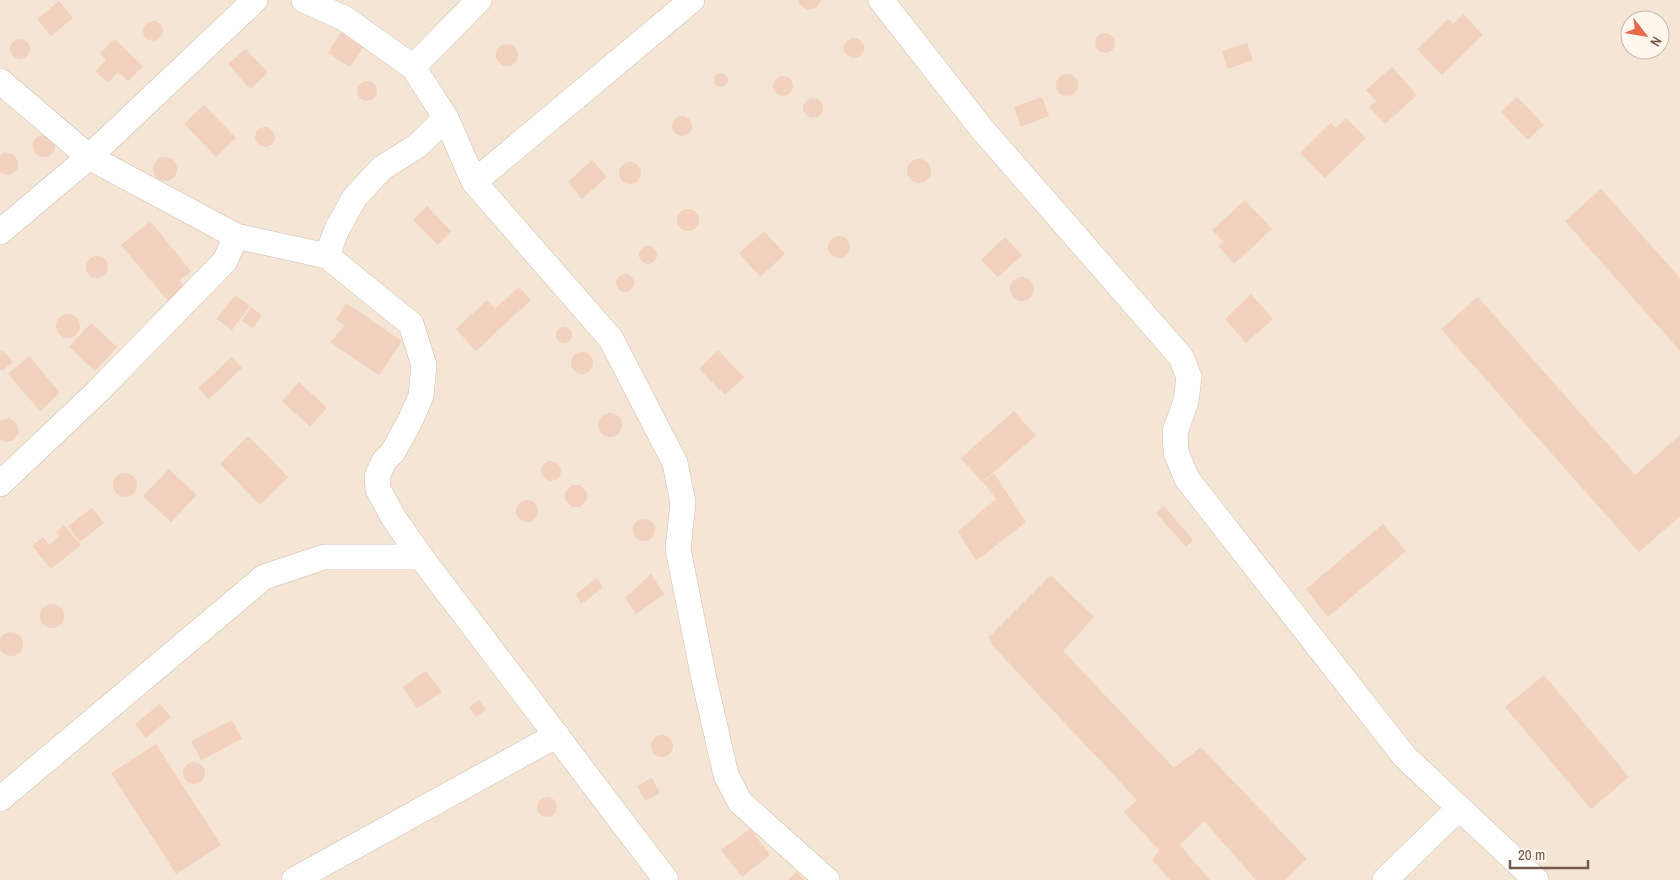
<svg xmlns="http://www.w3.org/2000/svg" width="1680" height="880" viewBox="0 0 1680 880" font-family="'Archivo Narrow',sans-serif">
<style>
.residential{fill:#f4e5d5;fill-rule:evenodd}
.building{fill:#f2d1be}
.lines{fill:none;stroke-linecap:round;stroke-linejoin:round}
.minor-casing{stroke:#d1bdaf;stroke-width:26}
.minor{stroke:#fff;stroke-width:25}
</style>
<rect width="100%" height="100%" fill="#fdf3e7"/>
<!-- residential -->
<path class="residential" d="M0 0H1680V880H0ZM1630 20H1660V50H1630Z"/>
<!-- building -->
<path class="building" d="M798 0H821V1L816 8 807 10 800 5Z
M59 1 73 18 51 36 37 19Z
M1463 14 1483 35 1442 75 1417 49 1448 19 1453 24Z
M143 31a10 10 0 1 1 20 0a10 10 0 1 1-20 0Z
M341 32 364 46 350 67 328 53Z
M1095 43a10 10 0 1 1 20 0a10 10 0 1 1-20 0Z
M844 48a10 10 0 1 1 20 0a10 10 0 1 1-20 0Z
M10 49a10 10 0 1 1 20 0a10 10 0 1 1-20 0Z
M114 39 143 66 128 81 118 72 108 83 95 71 106 60 100 54Z
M1247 43 1253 60 1228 69 1222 51Z
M496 55a11 11 0 1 1 22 0a11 11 0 1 1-22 0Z
M246 49 268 73 250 89 228 64Z
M1392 67 1417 95 1385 124 1369 107 1376 101 1366 90Z
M714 80a7 7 0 1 1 14 0a7 7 0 1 1-14 0Z
M1056 85a11 11 0 1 1 22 0a11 11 0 1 1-22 0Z
M773 86a10 10 0 1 1 20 0a10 10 0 1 1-20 0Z
M357 91a10 10 0 1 1 20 0a10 10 0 1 1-20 0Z
M1042 97 1049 116 1021 127 1014 107Z
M1517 97 1544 125 1528 140 1501 112Z
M803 108a10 10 0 1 1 20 0a10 10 0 1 1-20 0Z
M204 105 236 138 216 157 184 124Z
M672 126a10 10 0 1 1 20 0a10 10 0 1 1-20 0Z
M1346 118 1366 138 1325 178 1300 153 1331 123 1336 128Z
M255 137a10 10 0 1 1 20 0a10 10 0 1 1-20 0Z
M33 146a11 11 0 1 1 22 0a11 11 0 1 1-22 0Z
M4 153 13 154 18 162 17 170 9 175 0 173V155Z
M153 169a12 12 0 1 1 24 0a12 12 0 1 1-24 0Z
M907 171a12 12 0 1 1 24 0a12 12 0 1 1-24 0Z
M592 160 607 177 582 199 568 182Z
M619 173a11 11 0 1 1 22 0a11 11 0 1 1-22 0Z
M1601 189 1680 278V351L1565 221Z
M1245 200 1272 229 1234 264 1218 246 1223 241 1212 230Z
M427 206 451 231 438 245 413 220Z
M677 220a11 11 0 1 1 22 0a11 11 0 1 1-22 0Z
M150 221 191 271 179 281 186 288 169 302 121 245Z
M764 231 785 254 760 277 739 253Z
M828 247a11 11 0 1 1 22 0a11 11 0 1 1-22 0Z
M1005 237 1022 255 998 277 981 260Z
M639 255a9 9 0 1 1 18 0a9 9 0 1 1-18 0Z
M86 267a11 11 0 1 1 22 0a11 11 0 1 1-22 0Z
M616 283a9 9 0 1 1 18 0a9 9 0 1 1-18 0Z
M1010 289a12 12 0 1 1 24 0a12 12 0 1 1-24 0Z
M519 287 531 300 476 351 456 329 487 300 495 309Z
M1251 294 1273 319 1246 343 1225 319Z
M235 295 250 306 232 330 217 319Z
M1478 297 1635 475 1680 435V516L1639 552 1441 329Z
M346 303 402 341 379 375 330 342 345 326 336 319Z
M251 307 262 315 253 328 242 321Z
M56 326a12 12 0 1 1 24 0a12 12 0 1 1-24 0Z
M91 323 117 347 95 371 69 347Z
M556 335a8 8 0 1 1 16 0a8 8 0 1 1-16 0Z
M2 350 13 362 2 371 0 369V352Z
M718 350 744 377 725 395 699 369Z
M571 363a11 11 0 1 1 22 0a11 11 0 1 1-22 0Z
M29 356 60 393 40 411 8 374Z
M232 357 242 368 209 399 198 388Z
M299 382 327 408 310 427 282 401Z
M1014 411 1036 436 982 482 961 458Z
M598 425a12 12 0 1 1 24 0a12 12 0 1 1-24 0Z
M9 418 16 423 19 432 14 440 6 442 0 440V421Z
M248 436 288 477 260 505 220 464Z
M541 471a10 10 0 1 1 20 0a10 10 0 1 1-20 0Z
M169 469 197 495 171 522 143 496Z
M994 473 1026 522 976 561 958 531 996 499 983 482Z
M113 485a12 12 0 1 1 24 0a12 12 0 1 1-24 0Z
M565 496a11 11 0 1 1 22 0a11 11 0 1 1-22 0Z
M516 511a11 11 0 1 1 22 0a11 11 0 1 1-22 0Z
M1164 506 1193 540 1186 547 1156 513Z
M92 508 104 523 80 542 68 526Z
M633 530a11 11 0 1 1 22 0a11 11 0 1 1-22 0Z
M1383 524 1406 551 1328 617 1306 589Z
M64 525 81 545 51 569 32 546 43 537 49 545 59 536 56 532Z
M651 574 664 594 636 614 625 598Z
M1051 575 1094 617 1063 651 1174 768 1201 747 1307 859 1285 880H1256L1204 821 1180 845 1210 880H1170L1152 860 1159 850 1124 812 1137 800 991 644 993 643 988 638Z
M597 578 603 588 581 604 576 594Z
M40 616a12 12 0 1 1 24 0a12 12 0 1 1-24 0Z
M-1 644a12 12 0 1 1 24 0a12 12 0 1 1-24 0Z
M426 671 442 692 417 708 403 687Z
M1544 675 1629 777 1591 809 1505 707Z
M479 700 486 710 476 717 469 707Z
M160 704 171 717 146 738 135 724Z
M232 720 242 739 201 760 191 741Z
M651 746a11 11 0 1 1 22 0a11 11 0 1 1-22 0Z
M156 744 221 845 176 874 111 773Z
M183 773a11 11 0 1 1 22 0a11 11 0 1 1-22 0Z
M652 778 660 793 645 801 637 786Z
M537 807a10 10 0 1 1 20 0a10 10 0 1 1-20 0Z
M750 829 770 855 742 877 721 850Z
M796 872 805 880H788Z"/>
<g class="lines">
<defs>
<path id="minor" d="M304 0 344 18 413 67 446 118 474 182 611 339 675 463 683 503 678 549 704 679 726 775 740 802 827 880
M881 0 982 129 1181 357 1189 377 1186 401 1175 432 1176 452 1187 479 1405 757 1536 880
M413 67 479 0
M0 81 89 157 236 236 327 256 411 324 424 365 421 396 410 421 393 452 384 461 377 476 378 489 393 517 421 557 666 880
M474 182 692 0
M0 232 89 157 255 0
M327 256 337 229 355 197 382 168 417 146 446 118
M0 484 97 392 225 261 236 236
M0 799 264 577 324 557H421
M294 880 557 735
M1385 880 1459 808"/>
</defs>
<!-- minor casing -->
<use href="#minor" class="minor-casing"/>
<!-- minor -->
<use href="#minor" class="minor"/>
</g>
<!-- north arrow -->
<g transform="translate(1645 35) rotate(121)"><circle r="24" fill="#fff7ed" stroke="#c9b8ac"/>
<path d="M0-4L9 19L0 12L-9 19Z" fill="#e7684b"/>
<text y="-8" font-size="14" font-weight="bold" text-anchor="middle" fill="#77594a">N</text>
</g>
<!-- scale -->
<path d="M1510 860v8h78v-8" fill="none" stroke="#77594a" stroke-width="2.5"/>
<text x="1518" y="860" font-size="15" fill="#77594a" stroke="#fff7ed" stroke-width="4" paint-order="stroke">20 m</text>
</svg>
